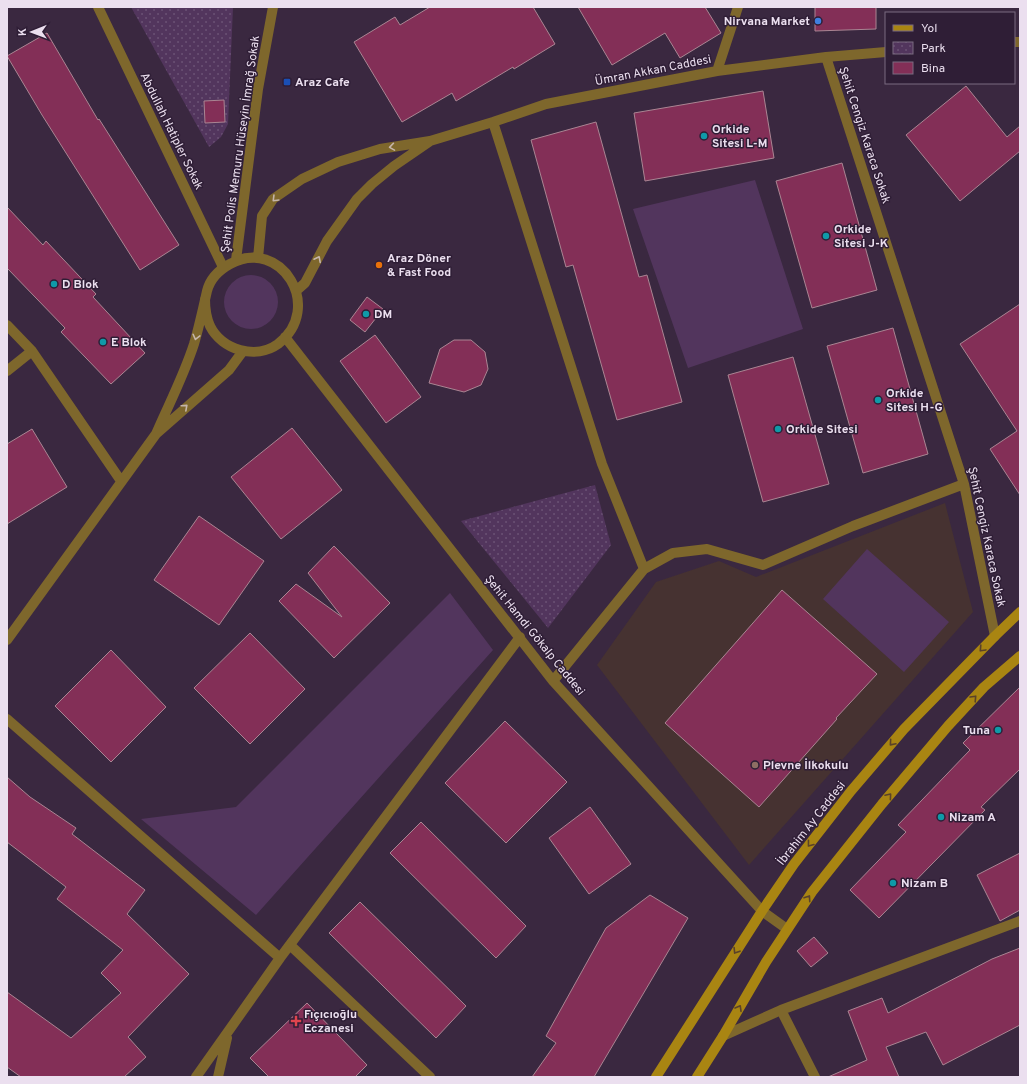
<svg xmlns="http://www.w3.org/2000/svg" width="1027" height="1084" viewBox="0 0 1027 1084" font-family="Overpass,sans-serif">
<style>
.education{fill:#463231}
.green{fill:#52355d}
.park{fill:url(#park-dots)}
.building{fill:#832f57;stroke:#aa8593}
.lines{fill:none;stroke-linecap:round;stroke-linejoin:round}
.street{stroke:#7e672c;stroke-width:10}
.secondary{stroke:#a98512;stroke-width:10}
.oneway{stroke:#c5b5ab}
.oneway2{stroke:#5a4229}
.shop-dot{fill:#3f7fe0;stroke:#2f1e36;stroke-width:1.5}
.transit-dot{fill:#1a4fb4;stroke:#2f1e36;stroke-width:1.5}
.culture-dot{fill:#0f9aa8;stroke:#2f1e36;stroke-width:1.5}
.food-dot{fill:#e8710a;stroke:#2f1e36;stroke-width:1.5}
.education-dot{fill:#8d6e63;stroke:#2f1e36;stroke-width:1.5}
.health-dot{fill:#e0444e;stroke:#2f1e36;stroke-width:1.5}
.labels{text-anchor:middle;stroke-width:3;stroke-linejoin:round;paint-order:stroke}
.poi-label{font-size:12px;font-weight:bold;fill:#ebdfef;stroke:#2f1e36;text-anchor:start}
.street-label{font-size:12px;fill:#ebdfef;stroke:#2f1e36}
</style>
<defs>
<pattern id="park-dots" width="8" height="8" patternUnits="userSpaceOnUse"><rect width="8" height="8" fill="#52355d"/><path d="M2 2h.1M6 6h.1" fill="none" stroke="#6b5275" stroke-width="1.8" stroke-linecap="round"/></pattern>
</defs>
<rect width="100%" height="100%" fill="#3a2840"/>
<!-- education -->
<path class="education" d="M945 503 973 612 749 865 597 665 656 582 719 561 756 577Z"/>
<!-- green -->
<path class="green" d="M755 180 803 329 688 368 633 209Z
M224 302a27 27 0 1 1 54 0a27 27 0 1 1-54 0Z
M867 549 949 622 904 672 823 599Z
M450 593 493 650 256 915 141 819 236 807Z"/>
<!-- park -->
<path class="park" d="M131 7H233L228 124 221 137 209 147Z
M595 485 611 545 548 628 461 521Z"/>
<!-- building -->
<path class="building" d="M430 7H533L555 44 514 69 513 67 456 101 452 93 402 122 354 42 395 17 400 25Z
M578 7H705L721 33 680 58 665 33 612 65Z
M815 7H876V29L815 31Z
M47 33 98 120 99 119 179 245 140 270 42 115 7 56Z
M966 86 1007 137 1020 126V151L960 201 906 135Z
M763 91 774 158 645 181 634 113Z
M224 100 225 122 205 123 204 101Z
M596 122 639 277 647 275 682 402 617 420 573 265 566 267 531 140Z
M842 163 877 290 812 308 776 181Z
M7 207 43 245 46 241 96 294 93 297 145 353 111 384 61 332 65 328 7 268Z
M367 297 383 309 365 332 350 320Z
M1020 304V495L990 449 1017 431 960 344Z
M893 328 928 454 863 473 827 346Z
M375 335 421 397 386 423 340 361Z
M454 340H471L485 352 488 369 481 385 464 392 429 383 440 349Z
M793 357 829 484 763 502 728 375Z
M292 428 342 490 281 539 231 477Z
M32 429 67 487 7 524V444Z
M199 516 264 561 219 625 154 580Z
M334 546 390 603 334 658 279 601 296 584 342 617 308 573Z
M782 590 877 674 836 718 837 719 759 807 665 723Z
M250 633 305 689 250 744 194 688Z
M111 650 166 707 111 762 55 706Z
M1020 687V769L981 807 985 810 879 918 850 890 906 832 898 825 970 750 963 743Z
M505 721 567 782 506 843 445 783Z
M7 777 30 797 76 828 72 834 145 890 127 914 189 974 128 1037 146 1057 124 1077H21L7 1067V992L71 1038 121 993 101 973 123 950 57 899 66 887 7 842Z
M590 807 631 864 589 894 549 838Z
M421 822 526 926 496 958 390 853Z
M1020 853V910L1000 921 977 875Z
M650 895 688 918 594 1077H532L556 1043 546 1036 606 928Z
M360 902 466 1006 436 1038 329 933Z
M814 937 828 953 811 967 797 951Z
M1020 948V1025L943 1065 926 1032 886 1047 899 1077H828L867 1060 848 1011 882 998 888 1013 992 959Z
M307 1003 367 1065 355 1077H269L250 1058Z"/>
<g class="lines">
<!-- street -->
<path class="street" d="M98 7 223 267
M1014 42H1020
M826 57 964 484 995 636
M717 71 738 7
M493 122 602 464 644 569
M258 258 262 216 273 199 302 179 338 162 380 149 430 141 493 122 546 104 717 71 826 57 886 52
M236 260 258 89 273 7
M296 291 305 283 327 241 357 199 372 184 394 166 429 142
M7 325 32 351 121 481
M285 337 553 681 762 911 787 929
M7 371 32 351
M156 434C169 404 184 375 194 344 199 327 203 309 207 291 210 279 219 270 230 264 281 236 325 308 278 344 256 360 222 350 210 326 206 317 205 309 205 299
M7 640 156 434 229 370 243 351
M553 681 644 569 673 553 707 549 763 565 853 526 964 484
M7 719 280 958
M290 945 430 1077
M781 1010 815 1077
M723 1036 781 1010 1020 921
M196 1077 280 958 520 637
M218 1077 227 1038"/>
<!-- secondary -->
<path class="secondary" d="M656 1077 762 911 794 864 851 791 904 729 995 636 1020 612
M697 1077 723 1036 766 962 812 892 882 804 948 726 984 687 1020 656"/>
</g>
<!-- one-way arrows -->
<defs><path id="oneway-chevron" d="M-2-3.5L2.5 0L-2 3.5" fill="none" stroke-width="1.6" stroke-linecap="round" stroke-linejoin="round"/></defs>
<g class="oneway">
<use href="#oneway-chevron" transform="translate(392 147) rotate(171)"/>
<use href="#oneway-chevron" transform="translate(275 199) rotate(135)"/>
<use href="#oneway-chevron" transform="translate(318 259) rotate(-63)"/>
<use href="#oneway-chevron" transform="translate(196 337) rotate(104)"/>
<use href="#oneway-chevron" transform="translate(185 407) rotate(-42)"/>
</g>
<g class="oneway2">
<use href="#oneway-chevron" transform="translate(982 649) rotate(133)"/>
<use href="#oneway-chevron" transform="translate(974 698) rotate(-47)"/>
<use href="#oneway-chevron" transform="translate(892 743) rotate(131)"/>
<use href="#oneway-chevron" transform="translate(889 796) rotate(-50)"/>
<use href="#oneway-chevron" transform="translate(810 844) rotate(128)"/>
<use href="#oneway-chevron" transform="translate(808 898) rotate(-56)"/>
<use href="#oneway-chevron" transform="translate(736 951) rotate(122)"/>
<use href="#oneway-chevron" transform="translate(739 1008) rotate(-60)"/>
</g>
<!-- markers -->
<circle class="shop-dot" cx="818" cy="21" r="4"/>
<rect class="transit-dot" x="283" y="78" width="8" height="8" rx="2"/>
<g class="culture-dot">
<circle cx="704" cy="136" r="4"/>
<circle cx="826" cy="236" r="4"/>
<circle cx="54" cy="284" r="4"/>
<circle cx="366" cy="314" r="4"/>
<circle cx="103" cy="342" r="4"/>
<circle cx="878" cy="400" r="4"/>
<circle cx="778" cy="429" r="4"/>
<circle cx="998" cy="730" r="4"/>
<circle cx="941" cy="817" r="4"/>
<circle cx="893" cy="883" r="4"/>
</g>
<circle class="food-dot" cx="379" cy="265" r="4"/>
<circle class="education-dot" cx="755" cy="765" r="4"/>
<path class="health-dot" d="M294 1015h4v4h4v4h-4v4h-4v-4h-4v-4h4z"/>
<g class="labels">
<!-- poi labels -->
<g class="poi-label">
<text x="810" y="25" text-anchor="end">Nirvana Market</text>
<text x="295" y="86">Araz Cafe</text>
<text x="712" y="133">Orkide<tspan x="712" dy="14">Sitesi L-M</tspan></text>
<text x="834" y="233">Orkide<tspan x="834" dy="14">Sitesi J-K</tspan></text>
<text x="387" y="262">Araz Döner<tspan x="387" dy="14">&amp; Fast Food</tspan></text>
<text x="62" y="288">D Blok</text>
<text x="374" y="318">DM</text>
<text x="111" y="346">E Blok</text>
<text x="886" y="397">Orkide<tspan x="886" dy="14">Sitesi H-G</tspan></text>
<text x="786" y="433">Orkide Sitesi</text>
<text x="990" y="734" text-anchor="end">Tuna</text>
<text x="763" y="769">Plevne İlkokulu</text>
<text x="949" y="821">Nizam A</text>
<text x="901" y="887">Nizam B</text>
<text x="304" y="1018">Fıçıcıoğlu<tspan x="304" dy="14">Eczanesi</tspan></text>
</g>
<!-- street labels -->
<g class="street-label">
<text transform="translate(653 70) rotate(-11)" y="4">Ümran Akkan Caddesi</text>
<text transform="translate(172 131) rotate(64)" y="4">Abdullah Hatipler Sokak</text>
<text transform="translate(865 135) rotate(72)" y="4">Şehit Cengiz Karaca Sokak</text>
<text transform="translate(240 144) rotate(-82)" y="4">Şehit Polis Memuru Hüseyin İmrağ Sokak</text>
<text transform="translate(987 537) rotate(78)" y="4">Şehit Cengiz Karaca Sokak</text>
<text transform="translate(535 635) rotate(51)" y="4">Şehit Hamdi Gökalp Caddesi</text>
<text transform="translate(811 823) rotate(-52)" y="4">İbrahim Ay Caddesi</text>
</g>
</g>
<!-- border -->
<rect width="1027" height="1084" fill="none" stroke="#ebdfef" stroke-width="16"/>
<!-- legend -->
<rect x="885" y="12" width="130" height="72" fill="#2f1e36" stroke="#7a6b80"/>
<rect x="893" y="25" width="20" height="6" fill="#a98512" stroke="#7a6b80"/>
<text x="921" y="32" font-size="12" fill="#ebdfef">Yol</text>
<rect x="893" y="42" width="20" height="12" fill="url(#park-dots)" stroke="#7a6b80"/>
<text x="921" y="52" font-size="12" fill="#ebdfef">Park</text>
<rect x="893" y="62" width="20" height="12" fill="#832f57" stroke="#7a6b80"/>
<text x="921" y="72" font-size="12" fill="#ebdfef">Bina</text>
<!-- north arrow -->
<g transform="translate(32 32) rotate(269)" stroke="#2f1e36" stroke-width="3" paint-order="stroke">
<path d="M0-3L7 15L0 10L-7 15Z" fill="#ebdfef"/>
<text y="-6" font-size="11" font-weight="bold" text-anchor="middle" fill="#ebdfef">K</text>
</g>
</svg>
